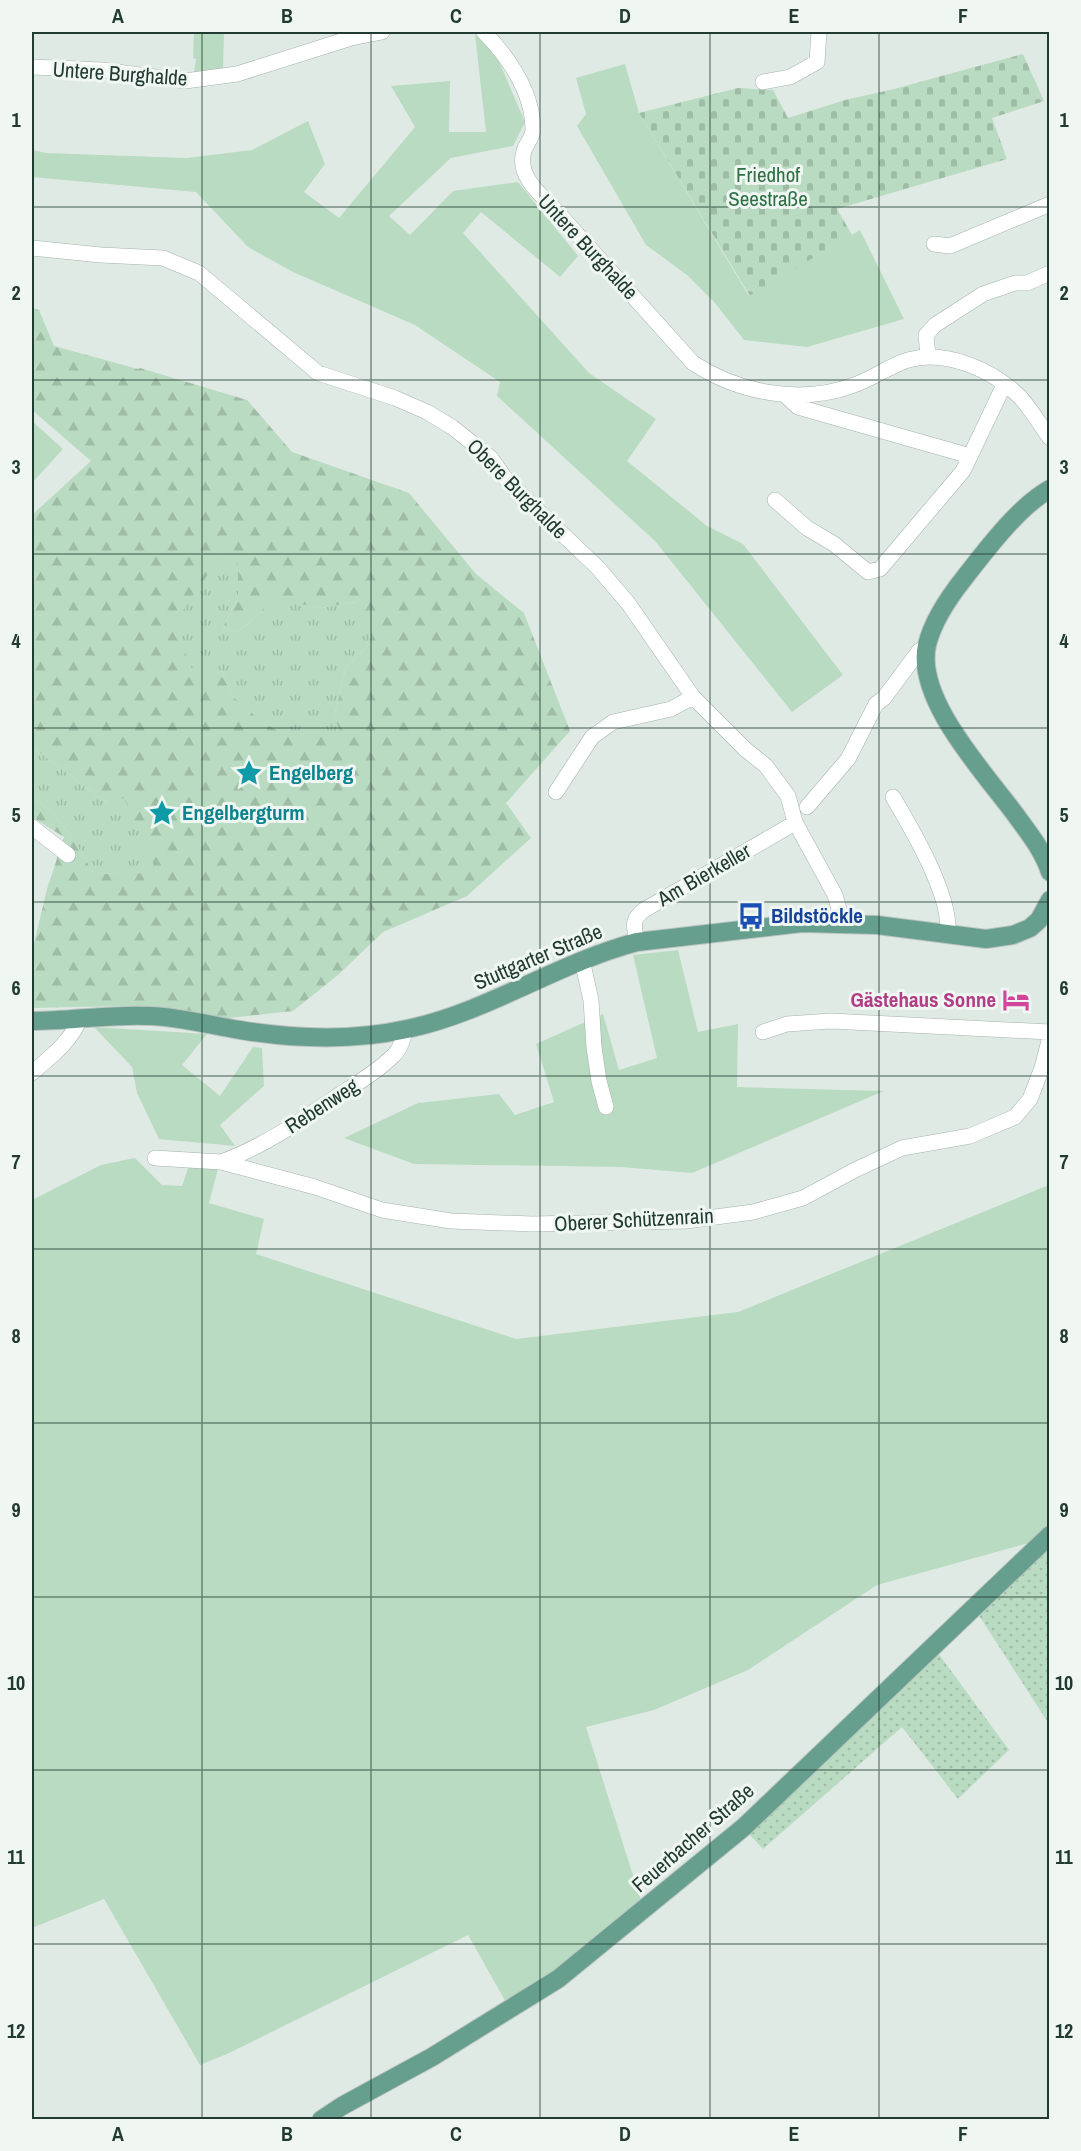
<svg xmlns="http://www.w3.org/2000/svg" width="1081" height="2151" viewBox="0 0 1081 2151" font-family="'Archivo Narrow',sans-serif">
<style>
.grass{fill:url(#grass-dots)}
.forest{fill:url(#forest-firs);fill-rule:evenodd}
.cemetery{fill:url(#cemetery-stones)}
.park{fill:url(#park-tufts)}
.garden{fill:#b9dbc1}
.lines{fill:none;stroke-linecap:round;stroke-linejoin:round}
.minor-casing{stroke:#a3b2ac;stroke-width:16}
.major-casing{stroke:#bcc4c2;stroke-width:20}
.minor{stroke:#fff;stroke-width:15}
.major{stroke:#669f8d;stroke-width:18}
.grid{fill:none;stroke:#213a32;stroke-width:1.5;stroke-opacity:0.55}
.labels{text-anchor:middle;stroke-width:6;stroke-linejoin:round;paint-order:stroke}
.street-label{font-size:21px;fill:#213a32;stroke:#f0f7f3}
.park-label{font-size:21px;fill:#2d7043;stroke:#f0f7f3}
.culture-label{font-size:21px;font-weight:bold;fill:#0d838f;stroke:#f0f7f3;text-anchor:start}
.transit-label{font-size:21px;font-weight:bold;fill:#164399;stroke:#f0f7f3;text-anchor:start}
.hotel-label{font-size:21px;font-weight:bold;fill:#b23c85;stroke:#f0f7f3;text-anchor:end}
.neatline{fill:none;stroke:#213a32;stroke-width:2}
.grid-label{font-size:20px;text-anchor:middle;font-weight:bold;fill:#213a32}
</style>
<defs>
<pattern id="grass-dots" width="8" height="8" patternUnits="userSpaceOnUse" patternTransform="scale(1.5)"><rect width="8" height="8" fill="#b9dbc1"/><path d="M2 2h.1M6 6h.1" fill="none" stroke="#9fbda6" stroke-width="1.8" stroke-linecap="round"/></pattern>
<pattern id="forest-firs" width="22" height="20" patternUnits="userSpaceOnUse" patternTransform="scale(1.5)"><rect width="22" height="20" fill="#b9dbc1"/><path d="M5 1l3.5 6h-7zM16 11l3.5 6h-7z" fill="#9fbda6"/></pattern>
<pattern id="cemetery-stones" width="16" height="16" patternUnits="userSpaceOnUse" patternTransform="scale(1.5)"><rect width="16" height="16" fill="#b9dbc1"/><path d="M2 7V4a2 2 0 0 1 4 0v3zM10 15v-3a2 2 0 0 1 4 0v3z" fill="#9fbda6"/></pattern>
<pattern id="park-tufts" width="24" height="20" patternUnits="userSpaceOnUse" patternTransform="scale(1.5)"><rect width="24" height="20" fill="#b9dbc1"/><path d="M3 7l-1-3M5 7V3M7 7l1-3M15 17l-1-3M17 17v-4M19 17l1-3" fill="none" stroke="#9fbda6"/></pattern>
</defs>
<rect width="100%" height="100%" fill="#e0eae5"/>
<!-- grass -->
<path class="grass" d="M1049 1546V1724L978 1614Z
M938 1653 1009 1750 958 1799 902 1727 763 1849 749 1834Z"/>
<!-- forest -->
<path class="forest" d="M32 308 39 310 54 346 138 369 140 368 247 400 292 452 409 493 476 574 524 613 570 731 506 803 531 838 467 896 383 932 338 975 293 1011 210 1020 123 1006 32 1008V952L47 889 64 837 32 817V797C61 816 77 844 94 874L157 872 109 804 32 747V515L91 461 32 410ZM223 553 238 597 223 627 236 632 248 624 273 600 321 608 357 602 371 642 346 667 334 717 233 697 221 670Z"/>
<!-- cemetery -->
<path class="cemetery" d="M1023 54 1044 101 992 118 1007 159 837 209 852 235 750 296 639 113 738 88 773 90 788 118 845 100 894 89Z"/>
<!-- park -->
<path class="park" d="M223 553 238 564V597L223 627 236 632 248 624 273 599 321 608 357 602 371 619V642L346 667 334 717 340 730 328 740 312 730 293 739 262 722 233 697 221 670 195 676 181 643 179 616Z
M32 747 109 804 124 798 157 873 94 874C77 844 61 816 32 797Z"/>
<!-- garden -->
<path class="garden" d="M194 32H224L223 69 194 73 196 59 193 58Z
M475 34 496 55 525 122 513 146 451 158 389 216 410 235 453 191 518 182 578 256 560 277 481 212 463 233 589 373 656 419 627 461 707 526 743 544 843 675 792 712 655 541 497 396 500 382 415 325 293 272 248 247 196 192 32 177V150L46 153 187 158 252 150 308 121 325 164 304 192 339 218 415 127 391 86 450 81 449 132H486Z
M625 64 639 113 749 296 860 230 904 319 807 347 744 340 715 303 687 275 646 245 577 126 586 114 576 78Z
M32 421 63 449 32 483Z
M678 950 698 1032 738 1024 737 1087 884 1091 692 1173 621 1167 414 1164 344 1138 418 1103 499 1094 515 1115 554 1102 536 1044 603 1014 619 1070 657 1058 633 955Z
M94 1027 207 1034 182 1065 220 1096 253 1047 262 1048 264 1086 220 1125 235 1146 159 1139 137 1093 132 1067Z
M135 1158 162 1185 182 1186 189 1165 218 1169 209 1203 264 1219 256 1254 516 1339 738 1312 1049 1185V1524L1032 1542 877 1585 748 1670 654 1710 586 1727 644 1910 507 2004 468 1935 227 2054 200 2065 104 1899 32 1928V1200L101 1165Z"/>
<g class="lines">
<defs>
<path id="minor" d="M484 32C509 58 533 92 533 130 533 137 526 144 524 151 517 174 537 192 552 206L693 363C739 393 801 405 854 385 872 379 889 366 908 360 946 349 993 370 1020 397 1031 409 1040 425 1050 438
M32 67 102 70 185 81 237 74 351 38 382 32
M763 82 790 77 817 62 819 32
M934 244 950 246 1050 204
M32 248 101 255 163 258 199 273 318 373 395 398 427 412 452 427 491 458 507 481 598 568 628 603 693 697 745 749 766 766 788 796 795 822 835 895 839 909 838 923
M928 356 926 335 935 325 983 294 1015 283H1027L1050 273
M786 396 798 407 970 456
M775 500 807 528 834 544 868 572 880 569 963 471 1004 385
M556 792 592 737 613 722 671 709 693 697
M893 797C913 831 951 895 948 934
M807 807 848 759 876 704 884 698 919 651 927 647
M32 827 68 855
M637 942C634 926 631 920 644 910L788 827 795 822
M582 960 591 1000 594 1047 599 1081 606 1107
M763 1032 787 1024 831 1021 1050 1032
M32 1073C49 1058 72 1041 80 1018
M155 1158 221 1162 315 1187 382 1210 451 1221 532 1224 686 1221 753 1212 803 1198 855 1170 902 1148 970 1136 1015 1117 1030 1099 1042 1068 1050 1037
M221 1162C265 1146 303 1119 342 1093 360 1082 379 1070 394 1055 401 1048 403 1039 405 1030"/>
<path id="major" d="M1050 489C1019 506 986 550 965 577 949 597 933 620 927 645 915 699 984 772 1015 814 1028 832 1043 850 1050 872
M32 1021C71 1021 110 1014 150 1016 180 1017 210 1025 240 1030 295 1039 353 1041 407 1029 488 1012 557 963 637 942L802 923 877 925 986 939 1013 935 1030 928 1039 920 1050 900
M321 2120 342 2106 432 2057 558 1979 744 1827 1050 1535"/>
</defs>
<!-- minor casing -->
<use href="#minor" class="minor-casing"/>
<!-- major casing -->
<use href="#major" class="major-casing"/>
<!-- minor -->
<use href="#minor" class="minor"/>
<!-- major -->
<use href="#major" class="major"/>
</g>
<!-- grid -->
<path class="grid" d="M202 32V2120M371 32V2120M540 32V2120M710 32V2120M879 32V2120M32 207H1050M32 380H1050M32 554H1050M32 728H1050M32 902H1050M32 1076H1050M32 1249H1050M32 1423H1050M32 1597H1050M32 1770H1050M32 1944H1050"/>
<!-- icons -->
<defs>
<symbol id="sight-bare" viewBox="-9 -9 18 18"><path d="M0-6L1.8-2.2L6-1.7L2.9 1.2L3.7 5.4L0 3.3L-3.7 5.4L-2.9 1.2L-6-1.7L-1.8-2.2Z" fill="#0f9aa8" stroke="#f0f7f3" stroke-width="2.5" paint-order="stroke"/></symbol>
<symbol id="bus-bare" viewBox="-9 -9 18 18"><path d="M-5-6H5V4H4V6H2V4H-2V6H-4V4H-5ZM-3.5-4V0h7V-4ZM-3.5 1.2v1.5H-2V1.2ZM2 1.2v1.5H3.5V1.2Z" fill="#1a4fb4" stroke="#f0f7f3" stroke-width="2.5" paint-order="stroke"/></symbol>
<symbol id="hotel-bare" viewBox="-9 -9 18 18"><path d="M-6-4.5h1.5V1H6V5H4.5V3h-9V5H-6ZM-4 0a1.8 1.8 0 1 1 3.6 0ZM.5 0V-2.5h3Q6-2.5 6 0Z" fill="#d1479c" stroke="#f0f7f3" stroke-width="2.5" paint-order="stroke"/></symbol>
</defs>
<g fill-rule="evenodd">
<use href="#sight-bare" x="230" y="754" width="38" height="38"/>
<use href="#sight-bare" x="143" y="794" width="38" height="38"/>
<use href="#bus-bare" x="732" y="897" width="38" height="38"/>
<use href="#hotel-bare" x="997" y="981" width="38" height="38"/>
</g>
<g class="labels">
<!-- street labels -->
<g class="street-label">
<text transform="translate(120 74) rotate(4)" y="7">Untere Burghalde</text>
<text transform="translate(588 247) rotate(47)" y="7">Untere Burghalde</text>
<text transform="translate(517 489) rotate(45)" y="7">Obere Burghalde</text>
<text transform="translate(704 875) rotate(-30)" y="7">Am Bierkeller</text>
<text transform="translate(538 957) rotate(-23)" y="7">Stuttgarter Straße</text>
<text transform="translate(322 1106) rotate(-33)" y="7">Rebenweg</text>
<text transform="translate(634 1220) rotate(-3)" y="7">Oberer Schützenrain</text>
<text transform="translate(693 1838) rotate(-41)" y="7">Feuerbacher Straße</text>
</g>
<!-- park labels -->
<g class="park-label">
<text x="768" y="182">Friedhof<tspan x="768" dy="24">Seestraße</tspan></text>
</g>
<!-- culture labels -->
<g class="culture-label">
<text x="269" y="780">Engelberg</text>
<text x="182" y="820">Engelbergturm</text>
</g>
<!-- transit labels -->
<g class="transit-label">
<text x="771" y="923">Bildstöckle</text>
</g>
<!-- hotel labels -->
<g class="hotel-label">
<text x="996" y="1007">Gästehaus Sonne</text>
</g>
</g>
<!-- border -->
<rect width="1081" height="2151" fill="none" stroke="#f0f7f3" stroke-width="66"/>
<rect x="33" y="33" width="1015" height="2085" class="neatline"/>
<g class="grid-label">
<text x="118" y="23">A</text>
<text x="287" y="23">B</text>
<text x="456" y="23">C</text>
<text x="625" y="23">D</text>
<text x="794" y="23">E</text>
<text x="963" y="23">F</text>
<text x="16" y="127">1</text>
<text x="1064" y="127">1</text>
<text x="16" y="300">2</text>
<text x="1064" y="300">2</text>
<text x="16" y="474">3</text>
<text x="1064" y="474">3</text>
<text x="16" y="648">4</text>
<text x="1064" y="648">4</text>
<text x="16" y="822">5</text>
<text x="1064" y="822">5</text>
<text x="16" y="995">6</text>
<text x="1064" y="995">6</text>
<text x="16" y="1169">7</text>
<text x="1064" y="1169">7</text>
<text x="16" y="1343">8</text>
<text x="1064" y="1343">8</text>
<text x="16" y="1517">9</text>
<text x="1064" y="1517">9</text>
<text x="16" y="1690">10</text>
<text x="1064" y="1690">10</text>
<text x="16" y="1864">11</text>
<text x="1064" y="1864">11</text>
<text x="16" y="2038">12</text>
<text x="1064" y="2038">12</text>
<text x="118" y="2141">A</text>
<text x="287" y="2141">B</text>
<text x="456" y="2141">C</text>
<text x="625" y="2141">D</text>
<text x="794" y="2141">E</text>
<text x="963" y="2141">F</text>
</g>
</svg>
